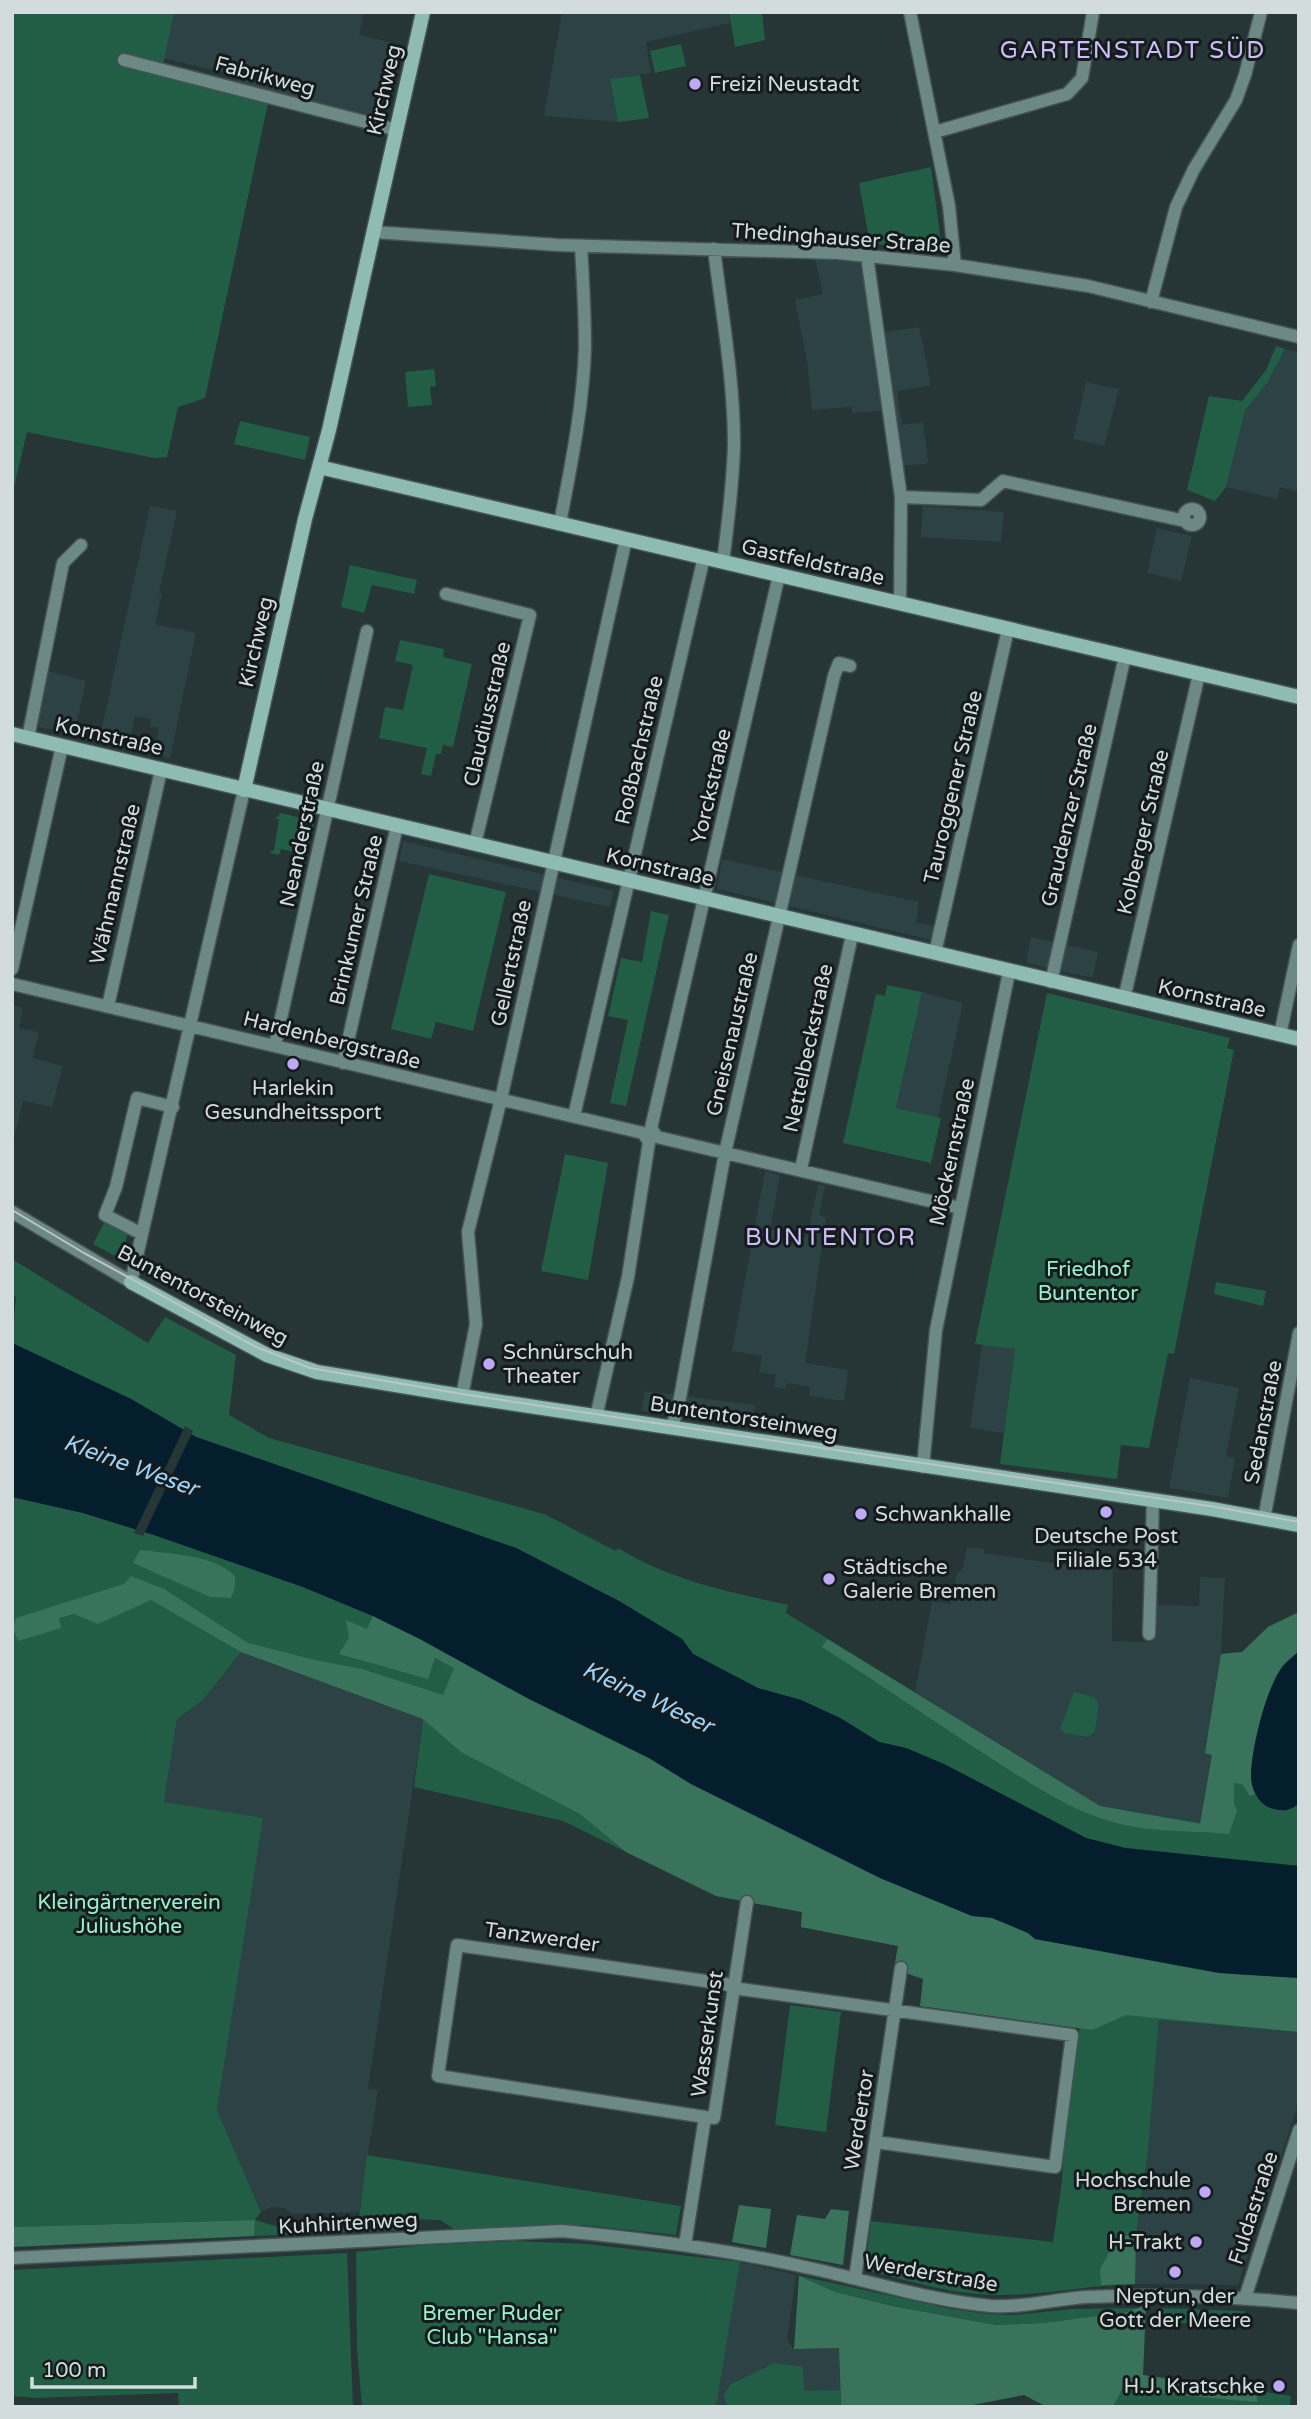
<svg xmlns="http://www.w3.org/2000/svg" width="1311" height="2419" viewBox="0 0 1311 2419" font-family="'Varela Round',sans-serif">
<style>
.built{fill:#2c4244}
.green{fill:#225d46}
.forest{fill:#39735b}
.water{fill:#051e2e}
.pier{fill:#263536}
.lines{fill:none;stroke-linecap:round;stroke-linejoin:round}
.street-casing{stroke:#455354;stroke-width:15}
.secondary-casing{stroke:#455354;stroke-width:17}
.street{stroke:#6d8985;stroke-width:12}
.secondary{stroke:#8ebbb3;stroke-width:14}
.tram{stroke:#bcc6c6;stroke-width:2}
.poi-dot{fill:#bda9f5;stroke:#151b1c;stroke-width:2.5}
.labels{text-anchor:middle;stroke-width:6;stroke-linejoin:round;paint-order:stroke}
.street-label{font-size:21px;fill:#d3dcdc;stroke:#151b1c}
.poi-label{font-size:21px;fill:#d3dcdc;stroke:#151b1c;text-anchor:start}
.park-label{font-size:21px;fill:#97f1ca;stroke:#151b1c}
.water-label{font-size:23px;font-style:italic;fill:#9ad4fc;stroke:#151b1c}
.quarter-label{font-size:24px;letter-spacing:2px;fill:#ccbef7;stroke:#151b1c}
</style>
<rect width="100%" height="100%" fill="#263536"/>
<!-- built -->
<path class="built" d="M174 12H364L359 35 397 44 379 120 236 83 237 76 163 58Z
M562 12H729L730 23 646 42 651 73 610 79 618 122 544 116Z
M814 255 872 259 884 332 919 327 931 385 897 391 902 425 923 422 928 462 926 464 895 466 888 410 853 413 851 407 812 410 807 361 795 300 823 294Z
M1285 349 1299 352V492L1280 487 1277 499 1226 487 1245 411 1267 383Z
M1086 382 1119 389 1104 446 1073 439Z
M150 506 177 511 159 593 162 594 155 624 196 633 170 758 153 755 159 728 150 726 151 719 135 716 128 749 99 742Z
M923 506 1004 512 1001 542 921 537Z
M1157 528 1192 536 1181 581 1147 573Z
M47 671 86 681 74 734 35 726Z
M403 841 614 891 610 907 399 861Z
M722 859 919 902 916 923 934 926 931 940 717 889Z
M1031 937 1098 952 1093 978 1026 963Z
M922 992 963 1003 938 1118 896 1108Z
M12 1005 23 1008 19 1028 39 1032 33 1058 63 1066 52 1107 23 1101 12 1147Z
M765 1171 780 1175 770 1229 807 1237 818 1184 825 1185 819 1215 826 1218 805 1363 848 1370 844 1401 810 1396V1387L787 1383 785 1389 774 1387 776 1375 759 1372 762 1356 732 1351Z
M982 1344 1015 1349 1004 1433 970 1428Z
M1190 1378 1239 1388 1226 1456 1235 1458 1228 1498 1169 1488Z
M645 1391 755 1405 752 1427 641 1411Z
M967 1547 984 1549V1553L1065 1565H1068L1070 1550 1113 1554 1112 1641 1153 1642 1156 1605 1199 1606 1200 1577 1225 1578 1221 1654 1205 1752 1212 1755 1201 1824 1100 1806 915 1692 932 1601 950 1604 957 1574 963 1568Z
M241 1652 423 1719 368 2089 378 2090 359 2212 292 2214 284 2208 271 2207 261 2212 217 2110 263 1818 164 1803 177 1719 203 1700Z
M1159 2020 1299 2032V2102L1238 2285 1135 2284 1136 2234 1148 2151Z
M740 2262 796 2275 787 2340 794 2349 839 2348 840 2390 804 2392 805 2407H716Z"/>
<!-- green -->
<path class="green" d="M12 12H174L161 75 268 103 205 398 178 407 167 457 154 458 27 432 12 496Z
M729 12H762L765 40 735 47Z
M681 44 686 66 655 73 650 51Z
M640 75 649 118 618 122 610 79Z
M931 167 942 250 870 244 859 183Z
M1276 346 1285 349 1267 383 1245 411 1226 487 1215 501 1187 490 1209 396 1242 401 1266 370Z
M434 369 436 386 430 387 432 405 408 407 405 372Z
M240 421 310 437 305 460 234 444Z
M350 565 417 580 414 594 372 585 364 613 341 607Z
M400 640 444 649 443 657 472 664 453 747 443 745 441 754H436L431 776 421 774 427 748 379 738 385 707 403 710 413 665 395 661Z
M281 813 313 821 314 823 307 855 281 849 279 855 271 853 270 851 274 850 279 819H275Z
M429 874 506 892 473 1031 436 1022 431 1039 391 1029Z
M651 911 669 915 626 1106 610 1103 628 1020 608 1016 621 958 642 962Z
M887 985 922 992 896 1108 941 1118 931 1163 843 1143 876 994 885 996Z
M1047 993 1230 1038 1227 1048 1234 1050 1174 1354 1168 1353 1149 1448 1121 1445 1117 1479 1000 1464 1015 1349 975 1344Z
M565 1154 608 1163 588 1280 541 1271Z
M105 1221 128 1232 121 1259 93 1244Z
M12 1259 148 1343 165 1317 236 1355 229 1415 269 1438 544 1514 616 1551 618 1548C670 1580 729 1592 788 1605L786 1613 1100 1806 1201 1823 1212 1755 1205 1753 1221 1654 1242 1652 1268 1627 1299 1612V1866L1125 1848 1086 1838 944 1764 906 1748 879 1742 840 1718 801 1700 758 1689 693 1654 682 1639 619 1601 516 1548 196 1437 131 1399 12 1343 16 1297 12 1295Z
M1216 1282 1266 1291 1263 1306 1214 1294Z
M12 1497 83 1513 154 1535 303 1587 373 1616 880 1878 1219 1973 1299 1978V2032L1159 2020 1148 2151 1136 2234 1135 2284C1091 2285 1046 2295 1002 2295 956 2296 909 2281 865 2270L871 2221 1053 2242 1062 2181 1063 2161 1082 2008 894 1969 898 1946 801 1927 802 1912 716 1896 563 1821 414 1787 423 1719 241 1652 203 1700 177 1719 164 1802 263 1818 217 2110 261 2212 255 2220 282 2228 400 2227V2230L254 2236V2220L12 2227Z
M1074 1692 1094 1697 1099 1704 1095 1732 1088 1737 1064 1733 1060 1728Z
M790 2005 841 2012 826 2132 775 2125Z
M367 2155 681 2206 676 2235 584 2225 454 2229 440 2220 359 2218Z
M514 2241 587 2244 740 2262 716 2407H362L357 2348 356 2252 426 2245Z
M347 2253 353 2407H179L178 2393 35 2398 12 2396V2270Z
M796 2275 951 2309 987 2314 1013 2315 1072 2309 1139 2308 1127 2312 1043 2323 996 2325 894 2306 834 2292Z
M1157 2308 1245 2311 1244 2326 1157 2322Z
M775 2363 803 2367 804 2391 840 2390 841 2407H727L724 2394 731 2384Z
M1124 2386 1166 2394 1257 2401 1258 2391 1291 2396 1290 2407H1113Z"/>
<!-- forest -->
<path class="forest" d="M140 1550C170 1554 213 1554 235 1576V1587L231 1598 210 1597 133 1563Z
M131 1576 164 1589 248 1643 315 1660 362 1669 443 1695 454 1668 435 1658 428 1679 339 1654 349 1638 346 1620 367 1629 373 1616 420 1639 527 1698 649 1758 691 1784 880 1878 972 1916 992 1917 1028 1933 1035 1939C1096 1949 1156 1963 1217 1972 1244 1976 1272 1976 1299 1978V2032L1126 2015 1092 2030 920 2006 923 1979 894 1969 898 1946 801 1927 802 1912 716 1896 626 1852 580 1814 461 1752 423 1719 241 1652 151 1600 98 1624 74 1614 59 1618 61 1628 18 1641 13 1628 16 1618 124 1584Z
M1299 1612V1651L1282 1666 1251 1778 1256 1794 1250 1796 1242 1784 1234 1783V1803L1237 1811 1229 1834C1191 1830 1150 1833 1113 1822 1072 1811 1035 1786 1000 1764 940 1726 882 1685 822 1647L827 1639 1100 1806 1200 1824 1212 1755 1205 1753 1221 1654 1242 1652 1268 1627Z
M739 2205 771 2209 766 2248 732 2242Z
M831 2209 849 2211 843 2265 790 2255 797 2215 825 2219Z
M255 2220 254 2236 12 2247V2227Z
M1136 2234 1135 2284 1101 2285 1100 2269 1117 2238Z
M799 2276 835 2292 893 2306 996 2325 1043 2323 1127 2312 1146 2305 1143 2375 1258 2391 1257 2402 1166 2394 1124 2386 1113 2407H1047L1024 2395 962 2407H841L839 2348 794 2349Z"/>
<!-- water -->
<path class="water" d="M12 1343 131 1399 196 1437 516 1548 619 1601 682 1639 693 1654 758 1688 801 1700 840 1718 879 1742 906 1748 944 1764 1086 1838 1125 1848 1299 1866V1978L1219 1973 1035 1939 1028 1933 992 1918 972 1916 880 1878 691 1784 649 1758 527 1698 420 1639 373 1616 303 1587 154 1535 83 1513 12 1497Z
M1299 1651V1803C1292 1810 1284 1812 1274 1809 1260 1806 1251 1791 1251 1776 1251 1750 1266 1687 1283 1666 1287 1661 1294 1656 1299 1651Z"/>
<!-- pier -->
<path class="pier" d="M185 1426 193 1431 143 1536 134 1533Z"/>
<g class="lines">
<defs>
<path id="street" d="M910 12 949 206 955 265
M124 60 397 130
M935 132 1067 94 1082 78 1093 12
M374 232 558 245 838 253 955 265 1088 286 1299 337
M714 249C722 314 734 380 734 445 733 485 728 523 723 562
M867 256 901 497 900 604
M1151 302 1176 207 1194 169 1236 100 1245 75 1261 12
M901 497 981 500 1003 481 1185 521
M1184 517a8 8 0 1 1 16 0a8 8 0 1 1-16 0Z
M560 523C571 466 583 407 585 348 585 314 583 279 581 246
M779 575 651 1128 657 1137 960 1208
M446 594 530 615 475 844
M28 738 63 563 81 545
M935 953 1008 629
M12 969 62 746
M1051 982 1125 656
M12 984 643 1133 649 1142 628 1277 596 1417
M1124 999 1199 674
M108 1006 161 770
M1280 1035 1299 945
M275 1045 367 631
M343 1063 397 826
M574 1116 704 557
M801 1169 852 935
M12 1212 131 1282 244 790
M142 1234 105 1215 116 1187 137 1098 173 1107
M462 1396 476 1324 468 1232 501 1099 626 539
M672 1427 679 1403 725 1153 834 676 839 663 850 666
M923 1467 936 1330 1009 972
M1264 1519 1299 1333
M1149 1634 1153 1500
M705 2117 438 2076 457 1945 726 1984 733 1988 1072 2035 1055 2167 876 2142
M685 2245 705 2117 714 2118 747 1902
M12 2258 562 2231C647 2239 731 2250 814 2269 873 2282 932 2301 991 2306 1023 2308 1055 2299 1086 2297 1157 2294 1228 2296 1299 2303
M855 2278 901 1968
M1245 2298 1299 2130"/>
<path id="secondary" d="M319 467 1299 697
M12 734 1299 1039
M244 790 305 519 329 430 423 12
M131 1282 267 1355 317 1372 462 1396 1212 1509 1299 1525"/>
</defs>
<!-- street casing -->
<use href="#street" class="street-casing"/>
<!-- secondary casing -->
<use href="#secondary" class="secondary-casing"/>
<!-- street -->
<use href="#street" class="street"/>
<!-- secondary -->
<use href="#secondary" class="secondary"/>
<!-- tram -->
<path class="tram" d="M12 1210 84 1253 256 1347 310 1368 462 1394 1216 1507 1299 1522"/>
</g>
<!-- markers -->
<g class="poi-dot">
<circle cx="695" cy="84" r="7"/>
<circle cx="293" cy="1064" r="7"/>
<circle cx="489" cy="1364" r="7"/>
<circle cx="1106" cy="1512" r="7"/>
<circle cx="861" cy="1514" r="7"/>
<circle cx="829" cy="1579" r="7"/>
<circle cx="1205" cy="2192" r="7"/>
<circle cx="1196" cy="2242" r="7"/>
<circle cx="1175" cy="2272" r="7"/>
<circle cx="1279" cy="2386" r="7"/>
</g>
<g class="labels">
<!-- street labels -->
<g class="street-label">
<text transform="translate(265 76) rotate(15)" y="7">Fabrikweg</text>
<text transform="translate(384 90) rotate(-77)" y="7">Kirchweg</text>
<text transform="translate(841 238) rotate(4)" y="7">Thedinghauser Straße</text>
<text transform="translate(813 562) rotate(13)" y="7">Gastfeldstraße</text>
<text transform="translate(256 642) rotate(-77)" y="7">Kirchweg</text>
<text transform="translate(487 714) rotate(-77)" y="7">Claudiusstraße</text>
<text transform="translate(109 736) rotate(13)" y="7">Kornstraße</text>
<text transform="translate(639 750) rotate(-77)" y="7">Roßbachstraße</text>
<text transform="translate(711 786) rotate(-77)" y="7">Yorckstraße</text>
<text transform="translate(953 787) rotate(-77)" y="7">Tauroggener Straße</text>
<text transform="translate(1069 815) rotate(-77)" y="7">Graudenzer Straße</text>
<text transform="translate(1143 832) rotate(-77)" y="7">Kolberger Straße</text>
<text transform="translate(302 834) rotate(-78)" y="7">Neanderstraße</text>
<text transform="translate(660 867) rotate(13)" y="7">Kornstraße</text>
<text transform="translate(115 884) rotate(-77)" y="7">Wähmannstraße</text>
<text transform="translate(356 920) rotate(-77)" y="7">Brinkumer Straße</text>
<text transform="translate(511 963) rotate(-78)" y="7">Gellertstraße</text>
<text transform="translate(1212 998) rotate(13)" y="7">Kornstraße</text>
<text transform="translate(732 1034) rotate(-77)" y="7">Gneisenaustraße</text>
<text transform="translate(332 1040) rotate(14)" y="7">Hardenbergstraße</text>
<text transform="translate(808 1048) rotate(-78)" y="7">Nettelbeckstraße</text>
<text transform="translate(952 1152) rotate(-78)" y="7">Möckernstraße</text>
<text transform="translate(203 1295) rotate(28)" y="7">Buntentorsteinweg</text>
<text transform="translate(744 1418) rotate(9)" y="7">Buntentorsteinweg</text>
<text transform="translate(1263 1422) rotate(-79)" y="7">Sedanstraße</text>
<text transform="translate(542 1937) rotate(8)" y="7">Tanzwerder</text>
<text transform="translate(707 2034) rotate(-82)" y="7">Wasserkunst</text>
<text transform="translate(859 2120) rotate(-81)" y="7">Werdertor</text>
<text transform="translate(1253 2208) rotate(-72)" y="7">Fuldastraße</text>
<text transform="translate(348 2223) rotate(-3)" y="7">Kuhhirtenweg</text>
<text transform="translate(931 2273) rotate(10)" y="7">Werderstraße</text>
</g>
<!-- poi labels -->
<g class="poi-label">
<text x="709" y="91">Freizi Neustadt</text>
<text x="293" y="1095" text-anchor="middle">Harlekin<tspan x="293" dy="24">Gesundheitssport</tspan></text>
<text x="503" y="1359">Schnürschuh<tspan x="503" dy="24">Theater</tspan></text>
<text x="875" y="1521">Schwankhalle</text>
<text x="1106" y="1543" text-anchor="middle">Deutsche Post<tspan x="1106" dy="24">Filiale 534</tspan></text>
<text x="843" y="1574">Städtische<tspan x="843" dy="24">Galerie Bremen</tspan></text>
<text x="1191" y="2187" text-anchor="end">Hochschule<tspan x="1191" dy="24">Bremen</tspan></text>
<text x="1182" y="2249" text-anchor="end">H-Trakt</text>
<text x="1175" y="2303" text-anchor="middle">Neptun, der<tspan x="1175" dy="24">Gott der Meere</tspan></text>
<text x="1265" y="2393" text-anchor="end">H.J. Kratschke</text>
</g>
<!-- park labels -->
<g class="park-label">
<text x="1088" y="1276">Friedhof<tspan x="1088" dy="24">Buntentor</tspan></text>
<text x="129" y="1909">Kleingärtnerverein<tspan x="129" dy="24">Juliushöhe</tspan></text>
<text x="492" y="2320">Bremer Ruder<tspan x="492" dy="24">Club "Hansa"</tspan></text>
</g>
<!-- water labels -->
<g class="water-label">
<text transform="translate(131 1465) rotate(20)" y="8">Kleine Weser</text>
<text transform="translate(648 1697) rotate(25)" y="8">Kleine Weser</text>
</g>
<!-- quarter labels -->
<g class="quarter-label">
<text x="1133" y="58">GARTENSTADT SÜD</text>
<text x="831" y="1245">BUNTENTOR</text>
</g>
</g>
<!-- border -->
<rect width="1311" height="2419" fill="none" stroke="#d3dcdc" stroke-width="28"/>
<!-- scale -->
<path d="M32 2377v10h163v-10" fill="none" stroke="#d3dcdc" stroke-width="3.5"/>
<text x="42" y="2377" font-size="21" fill="#d3dcdc" stroke="#151b1c" stroke-width="5" paint-order="stroke">100 m</text>
</svg>
